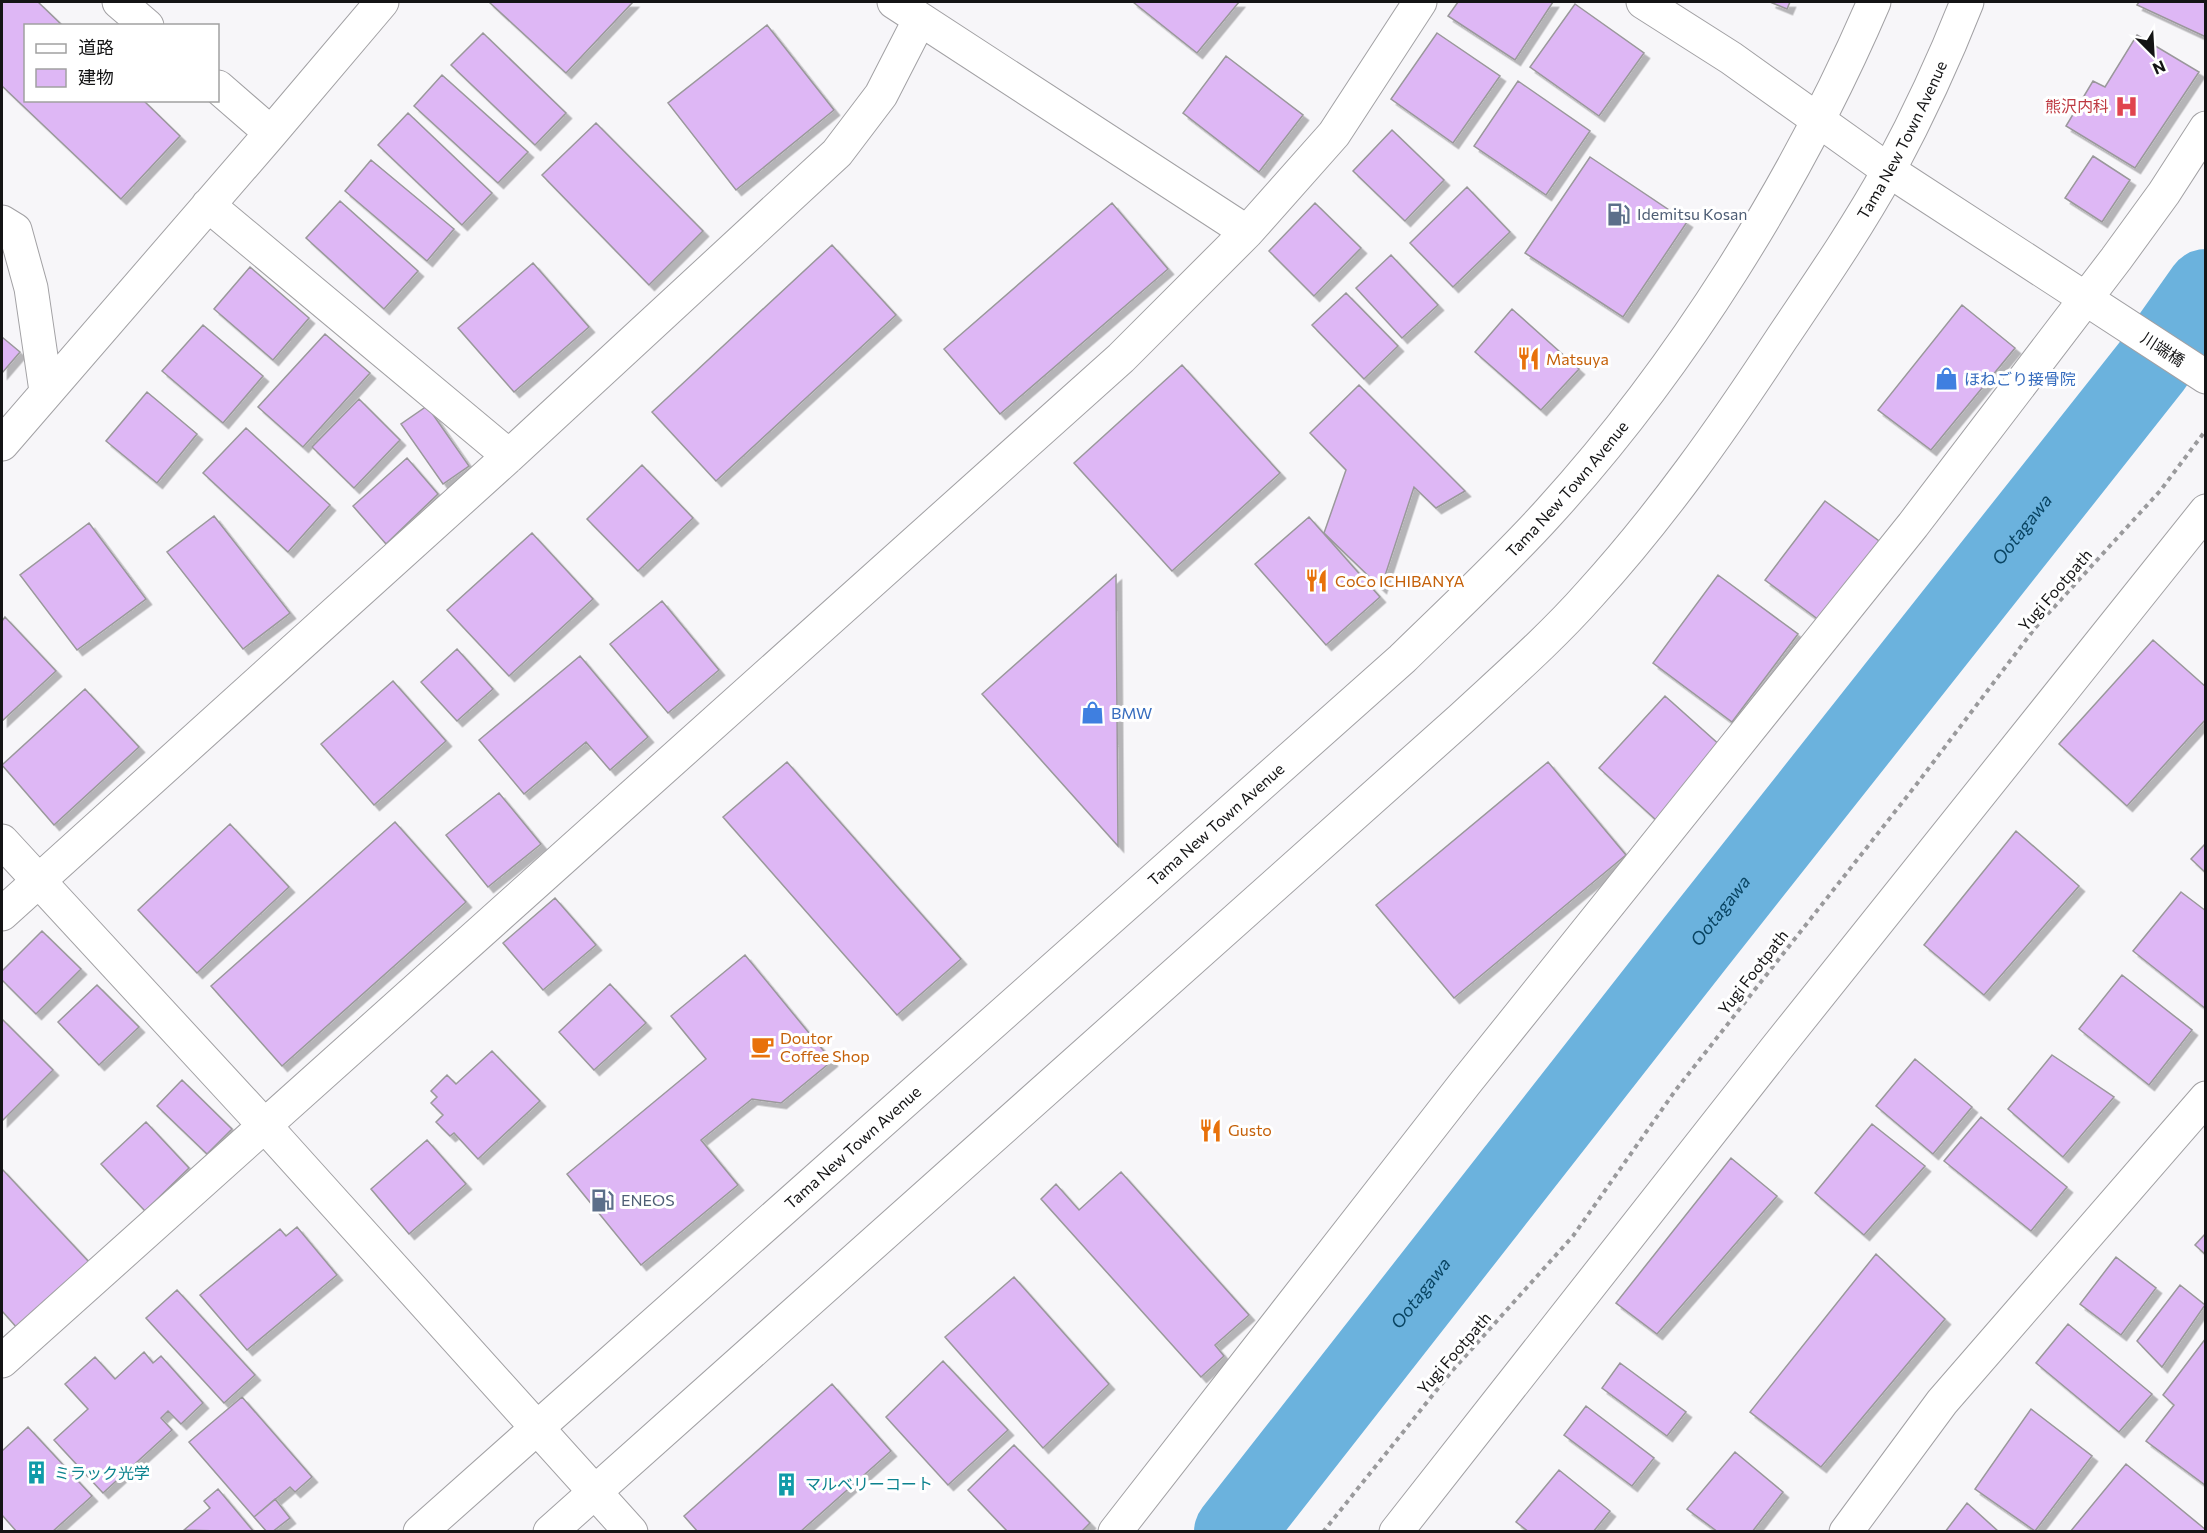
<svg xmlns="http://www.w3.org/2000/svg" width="2207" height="1533" viewBox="0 0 2207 1533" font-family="Commissioner,'Noto Sans JP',sans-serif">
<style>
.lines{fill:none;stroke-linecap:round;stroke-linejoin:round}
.river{stroke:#6bb2dd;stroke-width:80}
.building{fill:#deb7f5;stroke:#9a989b;stroke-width:1.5;filter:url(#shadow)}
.minor-casing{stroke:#a2a1a4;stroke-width:35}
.major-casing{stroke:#a2a1a4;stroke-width:35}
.path{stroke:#9a9a9c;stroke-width:4;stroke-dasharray:4.5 4.5;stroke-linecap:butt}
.minor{stroke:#fff;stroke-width:33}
.major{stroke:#fff;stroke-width:33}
.labels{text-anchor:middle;stroke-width:6;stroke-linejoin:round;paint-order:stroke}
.health-label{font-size:16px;fill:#be3a42;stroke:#fff;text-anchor:end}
.street-label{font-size:16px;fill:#141415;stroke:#fff}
.service-label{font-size:16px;fill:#4e5e75;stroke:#fff;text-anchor:start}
.food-label{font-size:16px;fill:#c56008;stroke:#fff;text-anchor:start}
.shop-label{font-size:16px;fill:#366cbe;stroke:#fff;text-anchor:start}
.culture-label{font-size:16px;fill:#0d838f;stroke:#fff;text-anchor:start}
.water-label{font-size:18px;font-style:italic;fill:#094462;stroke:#fff}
</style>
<defs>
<filter id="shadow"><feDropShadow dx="5.5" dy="5.5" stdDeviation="0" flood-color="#0004"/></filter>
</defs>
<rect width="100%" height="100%" fill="#f7f6f9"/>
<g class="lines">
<!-- river -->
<path class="river" id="s1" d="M1234 1532 1696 942 2151 367 2206 289"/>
</g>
<!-- building -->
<path class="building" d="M2 2H38L63 26H26V100H143L180 136 121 199 2 86Z
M489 2H633L566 73Z
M1133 2H1239L1197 53Z
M1458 2H1553L1515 60 1448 16Z
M1770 2H1790L1787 9Z
M2139 2H2206V37L2137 5Z
M1575 4 1644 53 1599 116 1530 67Z
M767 25 834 110 736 190 668 103Z
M483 33 566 113 535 145 451 65Z
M1437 33 1500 76 1453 143 1391 99Z
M2137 35 2199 72 2135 168 2066 126 2093 81 2105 87Z
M1226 56 1303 115 1259 172 1183 113Z
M442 75 528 152 498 183 414 106Z
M1518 81 1590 131 1546 195 1474 146Z
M408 113 492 193 462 225 378 145Z
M596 123 703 231 649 285 542 175Z
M1392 130 1444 180 1405 221 1353 171Z
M2093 156 2130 180 2102 222 2065 198Z
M1590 157 1687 222 1623 317 1525 253Z
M371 160 454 229 427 261 345 191Z
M1467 187 1510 232 1453 287 1410 243Z
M340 201 418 271 384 309 306 238Z
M1112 203 1168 269 1000 414 944 349Z
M1315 203 1361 248 1314 296 1269 251Z
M832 245 896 315 716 481 652 412Z
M1391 255 1438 305 1402 338 1356 288Z
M533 263 589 327 514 392 458 328Z
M250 267 309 318 273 360 214 309Z
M1346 293 1398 346 1364 379 1312 325Z
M1962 305 2015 348 1931 450 1878 410Z
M1512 309 1579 369 1541 410 1475 352Z
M203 325 263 376 223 423 162 371Z
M325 334 370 373 303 447 258 407Z
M2 337 20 352 2 373Z
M1182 365 1280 473 1172 571 1074 463Z
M1359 385 1465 491 1436 508 1414 487 1381 588 1324 533 1346 470 1310 433Z
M147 392 197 434 157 483 106 441Z
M359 399 400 440 354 488 312 447Z
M427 406 469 466 443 484 401 424Z
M246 428 330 505 288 552 203 473Z
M407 458 438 494 386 544 353 506Z
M642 465 693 518 638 571 587 519Z
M1825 501 1879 541 1819 620 1765 580Z
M214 516 290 613 243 649 167 552Z
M1309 517 1380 597 1326 645 1255 564Z
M89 523 146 599 77 650 20 575Z
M532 533 593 599 509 676 447 610Z
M1116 575 1118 846 982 694Z
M1718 575 1798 634 1732 722 1653 663Z
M662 601 719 670 668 713 610 644Z
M5 617 56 671 2 721V621Z
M2153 640 2206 687V719L2127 806 2059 744Z
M457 649 493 689 457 721 421 682Z
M580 656 648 737 610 770 586 742 524 794 479 740Z
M393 681 446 741 374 805 321 744Z
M85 689 139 747 54 825 2 765Z
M1665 696 1722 747 1656 820 1599 768Z
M787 762 961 959 897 1015 723 817Z
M1548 762 1626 855 1454 998 1376 905Z
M499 793 541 844 488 887 446 835Z
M395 822 466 902 282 1066 211 986Z
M230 824 289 887 197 973 138 910Z
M2016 831 2079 886 1984 995 1924 945Z
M2206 843V873L2191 859Z
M2181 892 2206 911V1009L2133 951Z
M555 898 596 945 543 990 503 943Z
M42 931 81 969 36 1014 2 980V971Z
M745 955 832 1061 781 1103 752 1099 701 1140 738 1185 641 1265 567 1174 706 1059 671 1016Z
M2122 975 2192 1030 2149 1085 2079 1029Z
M610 984 646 1023 594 1070 559 1032Z
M97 985 139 1027 99 1065 58 1022Z
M2 1019 53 1070 2 1121Z
M492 1051 540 1101 478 1159 454 1133 450 1136 436 1122 443 1115 431 1103 437 1097 431 1091 447 1075 456 1084Z
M2052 1055 2114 1097 2063 1157 2008 1109Z
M1915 1059 1972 1107 1933 1154 1876 1106Z
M182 1080 232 1129 207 1154 157 1106Z
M1981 1117 2067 1187 2031 1231 1944 1161Z
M146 1122 189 1168 145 1211 101 1164Z
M1872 1124 1925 1166 1864 1235 1815 1193Z
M427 1140 466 1184 409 1234 371 1189Z
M1731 1158 1777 1196 1657 1334 1616 1303Z
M2 1169 89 1262 18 1329 2 1311Z
M1121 1172 1249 1315 1215 1345 1224 1356 1201 1377 1041 1199 1056 1184 1079 1210Z
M297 1227 337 1275 247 1350 200 1295 280 1229 286 1236Z
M2206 1233V1255L2195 1245Z
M1876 1254 1945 1319 1821 1467 1750 1412Z
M2116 1257 2156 1288 2121 1335 2080 1304Z
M1014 1277 1109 1384 1043 1448 945 1337Z
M2180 1285 2205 1305 2162 1367 2137 1341Z
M177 1290 255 1375 224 1403 146 1318Z
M2068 1324 2152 1394 2119 1432 2036 1363Z
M2206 1338V1485H2205L2146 1441 2174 1405 2163 1395Z
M144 1352 153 1363 161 1356 203 1403 181 1424 168 1411 161 1418 172 1430 103 1493 54 1440 88 1409 65 1384 95 1357 115 1379Z
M943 1361 1008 1430 948 1485 886 1417Z
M1620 1363 1686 1412 1667 1436 1602 1388Z
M832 1384 891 1451 800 1532H698L684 1516Z
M242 1397 312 1477 295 1492 290 1487 254 1517 189 1442Z
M1586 1406 1654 1458 1632 1486 1564 1435Z
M2031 1409 2092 1456 2035 1531 1975 1489Z
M28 1427 92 1496 52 1532H17L2 1515V1451Z
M1014 1445 1090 1523 1081 1532H1008L968 1490Z
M1735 1452 1783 1492 1752 1532H1718L1687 1509Z
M2126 1464 2206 1530V1532H2070Z
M1559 1470 1610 1511 1593 1532H1529L1516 1522Z
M218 1489 254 1532 184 1530 210 1508 204 1501Z
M275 1499 290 1518 272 1532H267L254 1517Z
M1967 1503 1999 1532H1945Z"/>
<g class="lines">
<defs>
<path id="minor" d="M119 2 147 26
M894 2 1247 232
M1643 2 1731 58 1888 170 2206 377
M218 87 271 133
M208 205 509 456
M2 222 15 230 31 288 46 391
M2 444 271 133 382 2
M2 841 265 1126 631 1532
M2 914 509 456 837 153 881 95 920 19
M2 1361 1121 358 1247 232 1334 134 1420 2
M1115 1532 1466 1082 1913 525 2116 259 2164 193 2206 128
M1396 1532 1775 1050 2206 511
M1846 1532 1942 1402 2206 1098"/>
<g id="major">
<path id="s2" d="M420 1532 1402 659C1451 611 1503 563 1549 512 1682 366 1796 183 1874 2"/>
<path id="s3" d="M550 1532 1462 718C1505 678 1550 639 1589 595 1662 515 1723 428 1782 338 1819 283 1857 228 1889 170 1918 116 1945 58 1967 2"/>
</g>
</defs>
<!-- minor casing -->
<use href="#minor" class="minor-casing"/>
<!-- major casing -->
<use href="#major" class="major-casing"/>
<!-- path -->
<path class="path" d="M1323 1532 1452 1371 1573 1236 1675 1091 1916 785 2035 628 2160 491 2206 430"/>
<!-- minor -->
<use href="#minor" class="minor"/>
<!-- major -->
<use href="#major" class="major"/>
</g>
<!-- icons -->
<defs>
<symbol id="hospital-bare" viewBox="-9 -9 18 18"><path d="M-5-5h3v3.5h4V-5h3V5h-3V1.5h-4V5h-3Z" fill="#e0444e" stroke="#fff" stroke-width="2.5" paint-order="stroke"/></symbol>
<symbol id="fuel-bare" viewBox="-9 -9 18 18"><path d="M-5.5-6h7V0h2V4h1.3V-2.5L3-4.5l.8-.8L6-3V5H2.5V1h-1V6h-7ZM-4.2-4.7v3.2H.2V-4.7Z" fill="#5c6f8a" stroke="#fff" stroke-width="2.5" paint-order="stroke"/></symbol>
<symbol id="restaurant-bare" viewBox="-9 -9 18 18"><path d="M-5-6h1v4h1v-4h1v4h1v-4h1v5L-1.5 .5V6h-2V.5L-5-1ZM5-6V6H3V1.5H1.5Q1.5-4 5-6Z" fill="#e8710a" stroke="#fff" stroke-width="2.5" paint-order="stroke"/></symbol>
<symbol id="shop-bare" viewBox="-9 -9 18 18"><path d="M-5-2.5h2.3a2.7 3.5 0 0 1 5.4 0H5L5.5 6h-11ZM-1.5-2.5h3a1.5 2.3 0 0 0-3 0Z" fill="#3f7fe0" stroke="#fff" stroke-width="2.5" paint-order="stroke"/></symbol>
<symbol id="cafe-bare" viewBox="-9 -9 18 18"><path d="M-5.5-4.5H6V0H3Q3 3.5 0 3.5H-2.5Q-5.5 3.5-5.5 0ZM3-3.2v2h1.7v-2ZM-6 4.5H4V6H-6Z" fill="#e8710a" stroke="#fff" stroke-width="2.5" paint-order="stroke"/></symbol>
<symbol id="building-bare" viewBox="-9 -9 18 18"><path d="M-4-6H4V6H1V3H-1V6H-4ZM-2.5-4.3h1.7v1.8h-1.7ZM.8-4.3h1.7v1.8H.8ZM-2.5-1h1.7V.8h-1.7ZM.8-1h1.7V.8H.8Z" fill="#0f9aa8" stroke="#fff" stroke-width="2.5" paint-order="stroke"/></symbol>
</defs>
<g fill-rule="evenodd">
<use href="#hospital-bare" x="2110" y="90" width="33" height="33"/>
<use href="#fuel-bare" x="1602" y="198" width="33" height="33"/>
<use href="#restaurant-bare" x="1512" y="342" width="33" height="33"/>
<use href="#shop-bare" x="1930" y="362" width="33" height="33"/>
<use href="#restaurant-bare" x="1300" y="564" width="33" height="33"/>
<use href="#shop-bare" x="1076" y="696" width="33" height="33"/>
<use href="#cafe-bare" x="746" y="1030" width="33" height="33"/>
<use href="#restaurant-bare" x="1194" y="1114" width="33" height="33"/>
<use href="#fuel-bare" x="586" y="1184" width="33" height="33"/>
<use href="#building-bare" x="20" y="1456" width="33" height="33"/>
<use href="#building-bare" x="770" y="1468" width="33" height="33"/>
</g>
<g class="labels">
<!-- health labels -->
<g class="health-label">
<text x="2109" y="112">熊沢内科</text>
</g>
<!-- street labels -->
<g class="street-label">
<text dy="6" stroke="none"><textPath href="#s3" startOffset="1953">Tama New Town Avenue</textPath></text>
<text transform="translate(2163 349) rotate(33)" y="6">川端橋</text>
<text dy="6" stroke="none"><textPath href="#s2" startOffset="1551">Tama New Town Avenue</textPath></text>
<text transform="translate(2055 590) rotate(-49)" y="6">Yugi Footpath</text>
<text dy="6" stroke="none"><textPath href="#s2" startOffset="1065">Tama New Town Avenue</textPath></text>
<text transform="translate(1753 972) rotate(-52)" y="6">Yugi Footpath</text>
<text dy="6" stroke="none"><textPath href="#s2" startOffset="579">Tama New Town Avenue</textPath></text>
<text transform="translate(1454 1353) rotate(-49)" y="6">Yugi Footpath</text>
</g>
<!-- service labels -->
<g class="service-label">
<text x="1637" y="220">Idemitsu Kosan</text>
<text x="621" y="1206">ENEOS</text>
</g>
<!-- food labels -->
<g class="food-label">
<text x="1546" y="365">Matsuya</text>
<text x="1335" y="587">CoCo ICHIBANYA</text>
<text x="780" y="1044">Doutor<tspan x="780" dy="18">Coffee Shop</tspan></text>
<text x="1228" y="1136">Gusto</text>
</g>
<!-- shop labels -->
<g class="shop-label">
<text x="1964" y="385">ほねごり接骨院</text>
<text x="1111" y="719">BMW</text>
</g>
<!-- culture labels -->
<g class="culture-label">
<text x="54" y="1479">ミラック光学</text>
<text x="805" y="1490">マルベリーコート</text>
</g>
<!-- water labels -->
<g class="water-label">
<text dy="6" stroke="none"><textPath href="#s1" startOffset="1275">Ootagawa</textPath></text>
<text dy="6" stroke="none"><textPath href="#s1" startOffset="789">Ootagawa</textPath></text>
<text dy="6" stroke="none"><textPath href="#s1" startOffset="303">Ootagawa</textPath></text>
</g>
</g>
<!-- border -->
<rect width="2207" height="1533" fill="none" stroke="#141415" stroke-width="6"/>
<!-- legend -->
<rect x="24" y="24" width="195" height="78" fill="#ffffff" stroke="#a1a1a1" stroke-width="1.5"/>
<rect x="36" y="44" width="30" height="9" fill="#ffffff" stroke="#a1a1a1" stroke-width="1.5"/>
<text x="78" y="54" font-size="18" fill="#141415">道路</text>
<rect x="36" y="69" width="30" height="18" fill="#deb7f5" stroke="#a1a1a1" stroke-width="1.5"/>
<text x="78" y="84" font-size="18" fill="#141415">建物</text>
<!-- north arrow -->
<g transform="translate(2153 54) rotate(156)" stroke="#ffffff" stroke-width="4.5" paint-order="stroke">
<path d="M0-4.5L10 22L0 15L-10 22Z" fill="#141415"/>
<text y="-9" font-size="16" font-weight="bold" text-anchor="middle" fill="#141415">N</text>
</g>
</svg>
